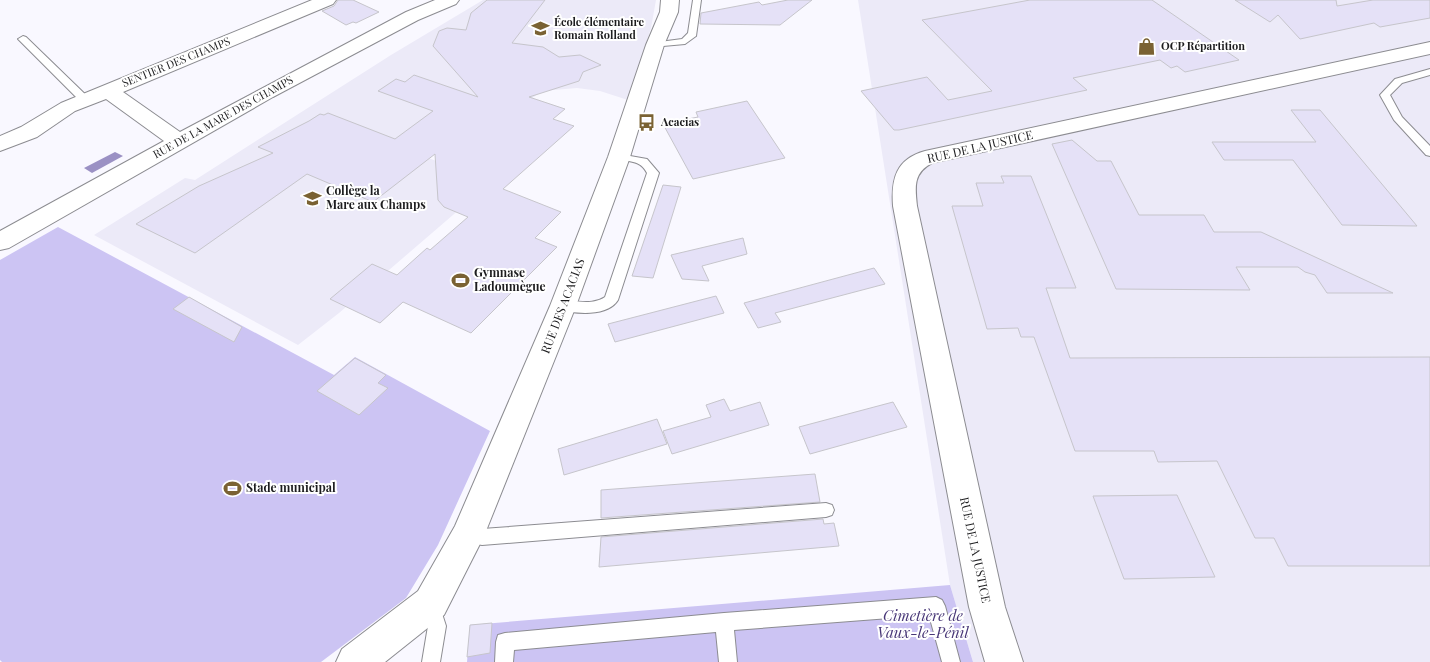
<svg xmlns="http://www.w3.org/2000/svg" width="1430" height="662" viewBox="0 0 1430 662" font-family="'Playfair Display',serif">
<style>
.built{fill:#eceaf8}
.green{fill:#ccc4f3}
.water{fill:#9b91c4}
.building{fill:#e5e1f7;stroke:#c6c5cb}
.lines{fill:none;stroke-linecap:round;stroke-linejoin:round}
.lane-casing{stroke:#8c8c91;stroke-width:2}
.street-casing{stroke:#8c8c91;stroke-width:2}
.lane{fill:#fff;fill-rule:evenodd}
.street{fill:#fff;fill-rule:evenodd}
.labels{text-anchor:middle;stroke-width:4;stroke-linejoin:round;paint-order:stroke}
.far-poi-label{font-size:11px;font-weight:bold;fill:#1d1d1f;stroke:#fff;text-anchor:start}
.far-street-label{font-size:11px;fill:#1d1d1f;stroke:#fff}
.street-label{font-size:12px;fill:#1d1d1f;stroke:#fff}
.poi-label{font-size:12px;font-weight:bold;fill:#1d1d1f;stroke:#fff;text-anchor:start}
.near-park-label{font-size:15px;font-style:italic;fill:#483777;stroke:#fff}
</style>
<rect width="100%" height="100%" fill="#f9f8ff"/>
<!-- built -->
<path class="built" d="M483 0H656L651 28 628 100 600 91 577 88 542 91 527 102 504 99 429 158 489 184 339 313 298 345 94 235 185 178 195 180 391 55Z
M858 0H1430V662H973L950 585Z"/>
<!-- green -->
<path class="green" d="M58 227 334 375 355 357 490 431 438 545 406 598 321 662H2L0 660V260Z
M950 585 973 662H467L470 625Z"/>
<!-- water -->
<path class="water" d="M115 152 123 156 92 173 84 168Z"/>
<!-- building -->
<path class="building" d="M338 0H353L379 12 356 23 353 22 346 25 322 11 334 6Z
M487 0H545L512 43 543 47 559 57 580 55 601 65 583 72 579 81 529 97 565 109 553 119 574 126 503 189 561 212 535 238 557 247 471 333 403 302 380 323 330 299 372 264 397 275 427 248 430 250 468 217 444 207 438 200 435 154 373 202 307 174 195 253 136 224 199 186 273 153 258 147 309 121 320 114 324 115 328 113 395 139 433 111 378 91 396 79 405 82 414 75 478 97 433 46 439 31 447 28 466 30 471 13Z
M788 0H812L780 25 700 24 701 13 759 2 762 5Z
M1030 0H1152L1239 60 1185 72 1177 66 1171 68 1160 60 1073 78 1087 90 899 130H894L861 91 927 77 948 100 992 91 922 20Z
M1235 0H1336L1337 6 1373 0H1430V18L1380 27 1374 23 1300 39 1278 15 1270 22Z
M747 101 785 158 693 179 663 124 698 117 696 112Z
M1291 110H1320L1417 226 1342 225 1293 160H1224L1212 142H1316Z
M1072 140 1097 161H1111L1139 215H1204L1214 232H1261L1393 293H1327L1315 275 1305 272 1298 267H1236L1250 290 1116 289 1052 144Z
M1001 176H1031L1076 288H1046L1070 358 1430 357V566H1288L1274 538H1255L1217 461 1158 462 1154 451H1075L1034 337H1021L1018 328 987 329 952 206H983L976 183H1004Z
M663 185 681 187 653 278 632 276Z
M743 238 747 254 702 266 709 281 682 279 671 255Z
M874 268 885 284 775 313 781 322 758 328 744 303Z
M716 296 724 313 615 342 608 324Z
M189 297 242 327 234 342 173 309Z
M355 358 386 375 378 383 388 388 359 415 317 391Z
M724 399 730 411 760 402 769 425 672 454 663 431 711 417 706 405Z
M893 402 907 427 810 454 799 427Z
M657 419 667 444 564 475 558 449Z
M815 474 820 502 601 518V490Z
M1177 495 1215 577 1124 579 1093 496Z
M823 519 824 524 834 523 839 546 599 567 601 537Z
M492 623 490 653 467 657 470 625Z"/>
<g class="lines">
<defs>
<path id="lane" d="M693 0H701L696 36 685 44 652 47V43L682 39 688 33Z
M23 36 26 37 89 98 90 100 89 102H81L18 39Z
M1430 69V75L1402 83 1390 95 1402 117 1430 146V156L1426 155 1394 120 1380 95 1395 79Z
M619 154 647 159 659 173 618 300C608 317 574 314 558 309L556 306 558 303C574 298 590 307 605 297L647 173C640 159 628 162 615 159L613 157 615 155Z
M826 503 832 505 834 510 832 515 826 517 482 545 461 541 459 536 461 531 467 528 482 529Z
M431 595 437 598 446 626 440 662H422L428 626 422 604 425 598Z
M936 597 942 600 945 606 960 662H942L929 615 734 630 737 662H719L716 632 514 650 513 662H495L496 642 498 635 505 633 724 613Z"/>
<path id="street" d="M312 0H336L333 4 123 92 180 132 406 12 435 0H459L456 4 418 20 273 97 9 248 0 250V231L164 141 106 99 75 111 37 137 0 151V136L21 127 61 103Z
M661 0H679L678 12 664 45 630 157 576 306 484 536 444 615 385 662H336L342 649 418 591 455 526 550 306 608 157 646 45 660 12Z
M1430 42V54L932 163C913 173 915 187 917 206L1005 607 1023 662H985L969 607 893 206C891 179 896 159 925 151Z"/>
</defs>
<!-- lane casing -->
<use href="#lane" class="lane-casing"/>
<!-- street casing -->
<use href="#street" class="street-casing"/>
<!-- lane -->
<use href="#lane" class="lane"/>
<!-- street -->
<use href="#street" class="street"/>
</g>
<!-- icons -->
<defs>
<symbol id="school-bare" viewBox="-9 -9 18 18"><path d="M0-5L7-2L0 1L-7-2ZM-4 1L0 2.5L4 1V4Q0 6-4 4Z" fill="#7a6233" stroke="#fff" stroke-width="2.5" paint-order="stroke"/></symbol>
<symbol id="shop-bare" viewBox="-9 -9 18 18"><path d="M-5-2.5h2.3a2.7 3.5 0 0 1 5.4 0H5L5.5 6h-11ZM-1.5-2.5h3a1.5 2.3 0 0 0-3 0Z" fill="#7a6233" stroke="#fff" stroke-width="2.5" paint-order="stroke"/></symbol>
<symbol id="bus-bare" viewBox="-9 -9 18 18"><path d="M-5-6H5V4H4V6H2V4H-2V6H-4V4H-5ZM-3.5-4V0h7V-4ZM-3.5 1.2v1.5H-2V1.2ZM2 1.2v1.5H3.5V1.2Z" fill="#7a6233" stroke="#fff" stroke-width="2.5" paint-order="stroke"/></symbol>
<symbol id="stadium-bare" viewBox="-9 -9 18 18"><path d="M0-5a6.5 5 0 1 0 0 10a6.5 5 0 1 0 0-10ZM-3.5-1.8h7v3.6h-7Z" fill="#7a6233" stroke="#fff" stroke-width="2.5" paint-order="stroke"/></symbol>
</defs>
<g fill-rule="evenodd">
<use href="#school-bare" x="528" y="16" width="25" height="25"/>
<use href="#shop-bare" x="1134" y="34" width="25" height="25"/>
<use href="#bus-bare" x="634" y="110" width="25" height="25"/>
<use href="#school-bare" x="300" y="186" width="25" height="25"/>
<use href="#stadium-bare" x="448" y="268" width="25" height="25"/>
<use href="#stadium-bare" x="220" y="476" width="25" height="25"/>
</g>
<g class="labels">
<!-- far-poi labels -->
<g class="far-poi-label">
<text x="554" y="26">École élémentaire<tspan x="554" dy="13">Romain Rolland</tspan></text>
<text x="1161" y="50">OCP Répartition</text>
<text x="661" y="126">Acacias</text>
</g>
<!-- far-street labels -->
<g class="far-street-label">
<text transform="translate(176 62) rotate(-22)" y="4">SENTIER DES CHAMPS</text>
<text transform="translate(223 117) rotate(-29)" y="4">RUE DE LA MARE DES CHAMPS</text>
</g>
<!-- street labels -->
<g class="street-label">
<text transform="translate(980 147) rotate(-13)" y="4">RUE DE LA JUSTICE</text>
<text transform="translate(563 306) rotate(-69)" y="4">RUE DES ACACIAS</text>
<text transform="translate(975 550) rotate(78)" y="4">RUE DE LA JUSTICE</text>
</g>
<!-- poi labels -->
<g class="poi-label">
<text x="326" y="195">Collège la<tspan x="326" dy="14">Mare aux Champs</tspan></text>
<text x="474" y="277">Gymnase<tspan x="474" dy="14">Ladoumègue</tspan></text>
<text x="246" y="492">Stade municipal</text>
</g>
<!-- near-park labels -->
<g class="near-park-label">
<text x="923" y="621">Cimetière de<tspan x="923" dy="17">Vaux-le-Pénil</tspan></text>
</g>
</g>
</svg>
